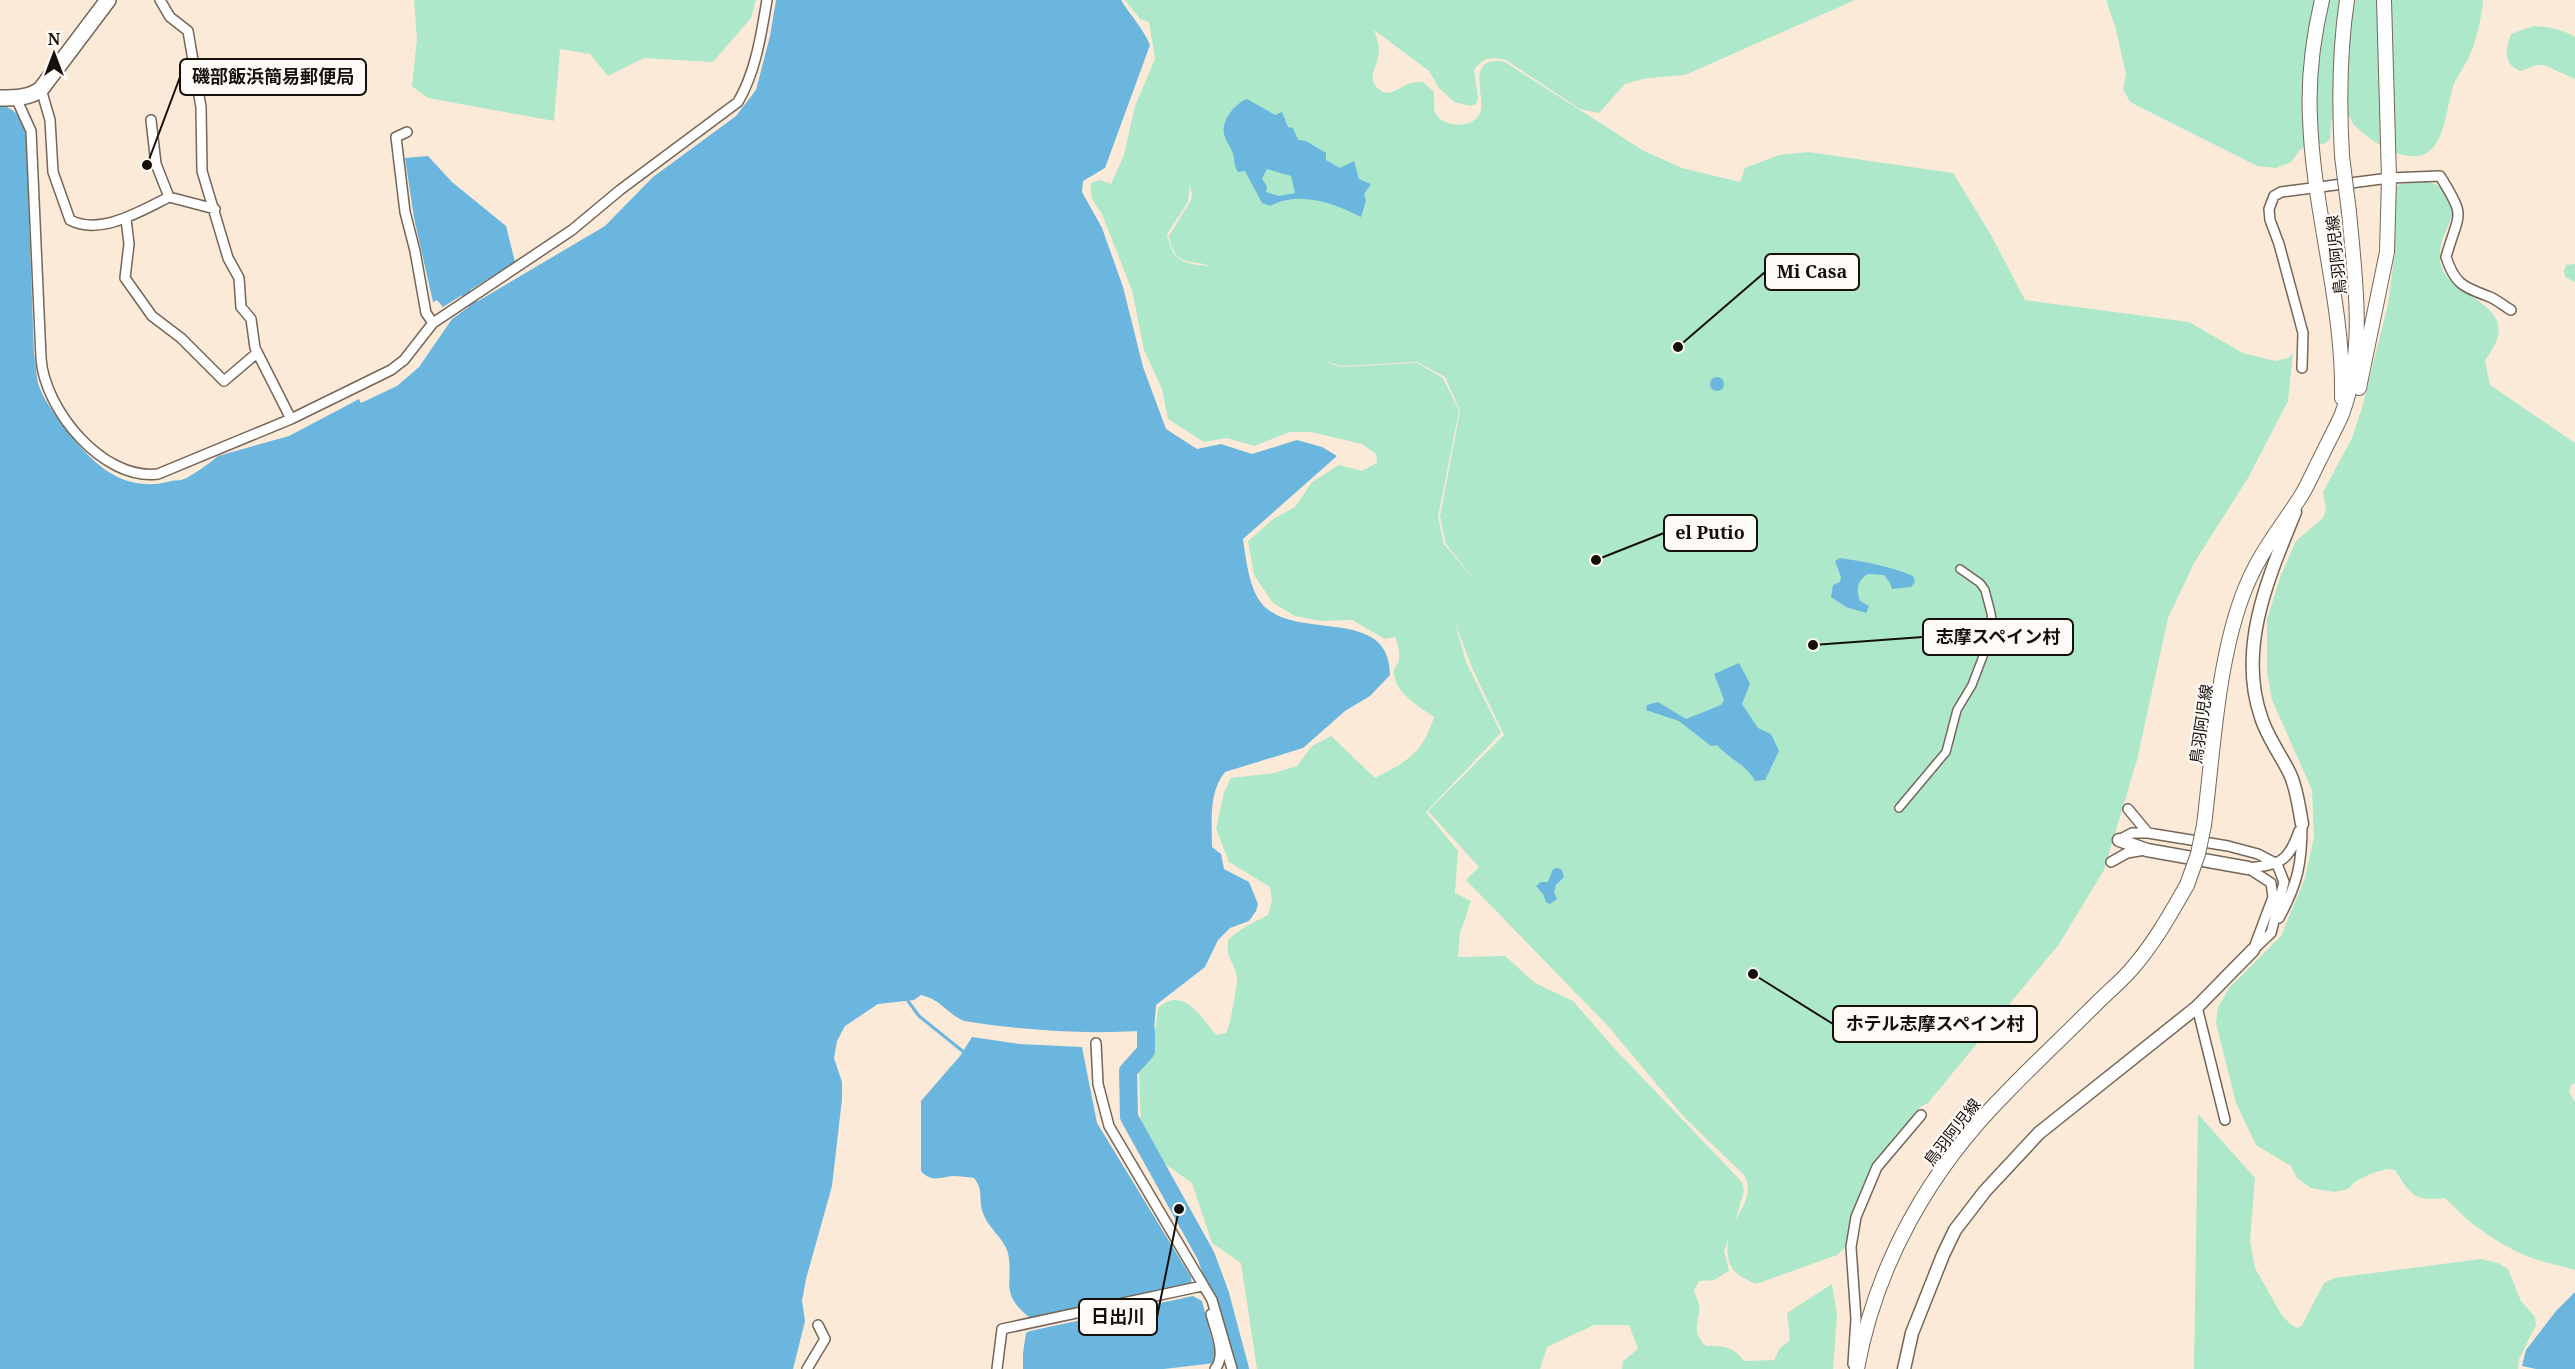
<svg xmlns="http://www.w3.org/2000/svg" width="2575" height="1369" viewBox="0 0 2575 1369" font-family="'Noto Serif','Noto Sans JP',serif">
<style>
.green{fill:#ace8c9;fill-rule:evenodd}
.water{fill:#6bb6de;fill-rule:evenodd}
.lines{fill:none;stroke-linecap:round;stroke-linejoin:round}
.stream{stroke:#6bb6de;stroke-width:3}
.canal{stroke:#6bb6de;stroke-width:10}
.river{stroke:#6bb6de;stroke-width:18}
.pedestrian-casing{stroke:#756657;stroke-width:10}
.minor-casing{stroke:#756657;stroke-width:12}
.tertiary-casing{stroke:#756657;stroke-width:15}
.secondary-casing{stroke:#756657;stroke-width:16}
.primary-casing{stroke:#756657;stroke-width:18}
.pedestrian{stroke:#fff;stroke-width:7}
.minor{stroke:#fff;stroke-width:9}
.tertiary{stroke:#fff;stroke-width:12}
.secondary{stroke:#fff;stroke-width:14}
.primary{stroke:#fff;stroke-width:15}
.secondary-bridge-casing{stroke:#756657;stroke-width:16;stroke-linecap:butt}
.secondary-bridge{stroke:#fff;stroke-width:14}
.labels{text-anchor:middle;stroke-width:4.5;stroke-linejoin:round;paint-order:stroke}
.street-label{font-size:16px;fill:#16100a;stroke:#fefaf7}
.leader{fill:none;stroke:#16100a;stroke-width:2}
.callout-dot{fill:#16100a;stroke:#fefaf7;stroke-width:2}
.callout{fill:#fefaf7;stroke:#16100a;stroke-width:2}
.callout-label{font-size:18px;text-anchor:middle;font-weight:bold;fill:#16100a}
</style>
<rect width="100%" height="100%" fill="#fcead9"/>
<!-- green -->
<path class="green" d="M414 0H756L751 18 713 62 644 58 608 76 590 54 560 49 554 121 428 98 412 86 417 39Z
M1125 0H1855L1685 75 1647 78 1625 84 1599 113 1580 109 1506 60C1491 57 1483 57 1474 70L1478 98 1476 104 1470 106 1454 102 1439 88 1429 71 1374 30C1377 39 1381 47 1378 57 1376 69 1366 81 1380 90 1393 100 1404 79 1423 82L1433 91C1436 98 1432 107 1436 114 1444 128 1473 129 1480 113 1487 99 1463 54 1505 62L1644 151 1682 168 1740 182 1745 168 1779 155 1808 152 1953 173 1991 235 2025 300 2189 322 2243 353 2275 361 2288 358 2293 353 2288 401 2248 478 2194 563 2168 618 2137 760 2104 870 2059 944 1928 1103 1920 1107 1914 1120 1871 1166 1848 1245 1837 1255 1756 1284C1731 1273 1726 1266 1728 1239L1724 1251 1729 1271 1714 1280 1699 1281 1694 1290C1695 1295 1698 1300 1699 1304 1701 1322 1689 1330 1706 1346 1722 1345 1734 1347 1744 1361L1774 1360 1780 1348 1790 1340 1787 1313 1832 1284 1837 1315 1833 1369H1622L1623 1361 1638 1349 1629 1325H1594L1547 1347 1540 1369H1257L1241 1263 1212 1243 1192 1183 1165 1164 1141 1123 1139 1069 1153 1050 1158 1008C1183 985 1201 1017 1216 1035L1226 1033C1230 1028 1238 982 1237 977 1234 961 1226 960 1228 940 1240 928 1253 923 1268 915L1272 900 1270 887 1229 862 1216 829 1224 792 1231 778 1274 773 1297 766 1312 746 1331 736 1375 778C1408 761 1422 754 1434 717 1420 707 1394 693 1394 672 1394 667 1399 664 1399 659 1400 652 1398 644 1395 637L1385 639 1352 620 1321 621 1295 616 1273 603 1254 575 1248 541 1273 519 1295 507 1312 482 1339 465 1362 471 1377 463 1376 454 1362 444 1311 432H1290L1254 446 1227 438 1204 442 1168 419 1162 389 1144 350 1132 290 1101 212C1093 202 1088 195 1092 182L1101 180 1111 184 1124 155 1135 106 1155 59 1149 22 1140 19ZM1190 184 1192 195 1191 200 1169 236C1175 267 1188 259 1212 266 1185 264 1173 264 1167 234L1188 202ZM1320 354 1331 363 1342 366 1417 362 1445 377 1460 411 1440 517 1446 544 1479 586 1444 544 1438 517 1459 411 1443 378 1417 363 1342 367 1331 364ZM1455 622 1472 668 1504 735 1428 811 1479 867 1466 880 1608 1026 1684 1117 1744 1175C1754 1192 1743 1205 1735 1222L1744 1191 1742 1182 1614 1048 1573 1001 1535 983 1505 956 1458 957 1460 933 1471 901 1455 893 1458 851 1426 812 1501 733 1466 662Z
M2106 0H2483C2481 21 2477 38 2469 57 2464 68 2455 78 2452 90 2447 108 2446 126 2437 142 2419 175 2373 143 2355 126 2352 123 2351 117 2348 115 2344 112 2338 114 2334 115L2331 122 2330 140 2324 144 2310 143 2300 150 2291 162 2276 168 2257 166 2130 102 2123 89 2126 74 2115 26Z
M2533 26C2548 27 2562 29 2575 37V79L2544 65H2536L2521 71C2503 65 2505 49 2511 34Z
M2424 181C2442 184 2446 191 2454 207 2451 226 2435 244 2441 265 2449 295 2506 302 2498 336 2496 345 2489 354 2485 361L2490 385 2575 443V1083L2571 1085 2569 1092 2575 1102V1270C2552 1263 2529 1260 2508 1247 2495 1240 2480 1230 2468 1220 2459 1213 2454 1205 2444 1198 2413 1202 2410 1193 2395 1170L2387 1169 2370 1174 2356 1181 2348 1189 2334 1192 2311 1188 2297 1178 2291 1166 2256 1145 2236 1103 2216 1023 2218 1007 2230 987 2281 936 2305 878 2314 837 2312 790 2272 700 2267 672V619L2281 575 2296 541 2323 518 2326 510 2323 492 2352 438 2362 408 2388 304 2395 253V190L2399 184Z
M2575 264V282L2565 277 2564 271 2566 265Z
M2198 1114 2255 1178 2250 1241 2255 1268 2281 1314 2290 1324 2298 1328 2302 1325 2324 1283 2335 1278 2481 1259 2498 1263 2508 1269 2521 1301 2535 1317 2536 1325 2519 1359 2518 1369H2194Z"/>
<!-- water -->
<path class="water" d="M776 0H1121C1130 15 1143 28 1150 45L1105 168 1083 181 1082 192 1102 228 1123 287 1143 367 1166 429 1197 449 1221 444 1252 454 1297 440 1322 447 1337 456 1243 539C1246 559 1249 593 1266 608 1303 640 1390 607 1390 675L1370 696 1345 711 1303 748 1225 772C1208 793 1212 822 1212 847L1221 854 1224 869 1249 882 1258 904 1256 911 1249 921 1230 928 1218 940 1205 967 1156 1005 1154 1030C1090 1035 1026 1031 964 1021 946 1013 942 1000 921 995L914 1000 878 1004 845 1026 837 1041 834 1058 842 1082V1099L832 1186 806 1279 802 1301 805 1321 793 1369H0V105C15 108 23 118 26 133L34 355C36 364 36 374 38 383 42 397 52 410 61 423 89 460 120 495 171 481 175 480 180 481 184 479 189 478 214 460 218 456L289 436 359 399 361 403 397 386 419 367 452 319 473 304 605 226 653 177 736 116 756 90 770 36Z
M1247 99 1275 115 1282 112 1288 127 1293 128 1298 140 1306 141 1326 153V160L1340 168 1354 161 1359 179 1371 184 1364 194 1366 201 1361 217C1335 203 1298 190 1270 206L1262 203 1245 171 1238 172C1233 164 1235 161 1233 154 1232 149 1227 143 1225 137 1219 123 1234 104 1247 99ZM1267 169 1291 176 1295 193 1279 196 1266 192 1267 186 1262 179Z
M428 156 452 182 506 226 515 262 443 307 437 300 433 302 414 218 405 158Z
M1710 384a7 7 0 1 1 14 0a7 7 0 1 1-14 0Z
M1840 558C1865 562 1890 566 1913 576L1915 582 1911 587 1892 589 1890 583 1884 575 1868 574C1857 580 1856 590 1860 601L1869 606 1866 613 1846 607 1831 597 1833 585 1840 582 1841 577 1835 561Z
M1739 663 1750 684 1742 704 1758 728 1771 734 1779 751 1765 780 1755 781C1747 765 1729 759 1717 745L1711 746 1679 721 1646 710 1647 705 1658 702 1686 719 1721 705 1724 700 1714 674Z
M1558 868 1562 870 1564 877 1556 885 1554 892 1557 899 1550 904 1546 902 1543 894 1536 886 1541 882H1548L1553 869Z
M972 1037 1019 1044 1082 1047 1097 1123 1191 1277 1192 1286 1030 1320 1028 1316C999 1293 1014 1281 1008 1253 1004 1238 987 1227 983 1213 978 1199 984 1190 974 1178 967 1177 960 1176 954 1176 940 1177 931 1183 921 1171V1101L960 1056Z
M2575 1292V1369H2536L2522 1366 2526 1350 2556 1311Z
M1193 1296 1202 1301 1215 1351V1363L1164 1369H1023V1353L1026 1333 1030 1331Z"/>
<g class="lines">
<!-- stream -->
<path class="stream" d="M908 1001 919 1016 965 1053"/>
<!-- canal -->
<path class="canal" d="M466 293 473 304"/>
<!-- river -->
<path class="river" d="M1146 1030V1051L1128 1071 1129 1117 1206 1256 1220 1294 1240 1369"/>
<defs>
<path id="pedestrian" d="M1899 808 1946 752 1957 710 1972 685 1993 630 1991 613 1985 590 1980 583 1960 569"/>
<path id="minor" d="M160 0 170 17 188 31 201 107 202 171 228 258 239 278 241 307 251 319 255 348 291 419
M41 89 50 120 53 172 70 220C100 236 141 211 169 197L215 209
M16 98 31 131 41 358C44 409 103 481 158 474L291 419 391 370 404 360 433 323 572 230 620 190 738 102C756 71 761 35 767 0
M151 120 156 164 169 197
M407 132 396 137 405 212 415 251 426 313 433 323
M126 219 129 244 125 278 152 316 181 338 224 381 257 353
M2302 368 2303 333 2279 244 2270 220 2269 209 2274 196 2281 192 2389 178 2440 176C2467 219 2459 211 2446 257 2455 285 2464 287 2490 297 2497 300 2504 306 2511 310
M2128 809 2148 833
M2119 840 2132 833H2148L2228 846 2258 854 2277 864 2284 882 2271 933 2253 950
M2111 862 2127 853 2145 850
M2248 868 2271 883 2273 897 2255 945
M2248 868C2280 864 2288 863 2299 831
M2279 918C2298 883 2302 863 2302 824
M2197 1007 2225 1120
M1096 1043 1098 1084 1109 1126 1212 1300 1232 1369
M1211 1314C1215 1330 1227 1355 1215 1369
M1853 1364 1856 1319 1851 1247 1856 1217 1877 1167 1921 1115
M807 1369 825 1339 818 1325
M997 1369 1002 1329 1202 1286"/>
<path id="tertiary" d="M2295 512C2269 576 2237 647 2261 717 2267 737 2281 755 2290 774 2297 789 2299 808 2302 824
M2119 840 2147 850 2248 868
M1904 1369 1912 1333 1943 1255 1955 1230 1985 1191 2039 1133 2197 1007 2253 950"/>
<path id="secondary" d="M2322 0C2313 38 2308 78 2310 118 2313 212 2344 303 2342 398
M2342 156C2339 103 2339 53 2347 0
M2359 388 2387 252 2389 178 2384 0
M2204 825C2213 753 2217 665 2242 597 2257 555 2278 532 2301 496 2309 483 2315 468 2322 455 2328 442 2336 428 2342 414 2366 349 2355 280 2349 212
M1857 1369C1876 1264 1930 1169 2006 1093 2035 1063 2066 1034 2096 1004 2109 991 2124 979 2135 965 2156 940 2171 913 2187 885"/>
<path id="primary" d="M0 98C14 98 30 98 41 89L108 0"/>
</defs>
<!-- pedestrian casing -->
<use href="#pedestrian" class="pedestrian-casing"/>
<!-- minor casing -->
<use href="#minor" class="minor-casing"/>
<!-- tertiary casing -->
<use href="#tertiary" class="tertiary-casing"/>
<!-- secondary casing -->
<use href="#secondary" class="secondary-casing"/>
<!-- primary casing -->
<use href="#primary" class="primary-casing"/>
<!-- pedestrian -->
<use href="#pedestrian" class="pedestrian"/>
<!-- minor -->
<use href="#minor" class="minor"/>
<!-- tertiary -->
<use href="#tertiary" class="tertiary"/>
<!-- secondary -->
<use href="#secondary" class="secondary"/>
<!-- primary -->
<use href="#primary" class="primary"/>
<defs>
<path id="secondary-bridge" d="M2342 156 2349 212
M2187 885 2198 854 2204 825"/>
</defs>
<!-- secondary-bridge casing -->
<use href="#secondary-bridge" class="secondary-bridge-casing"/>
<!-- secondary-bridge -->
<use href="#secondary-bridge" class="secondary-bridge"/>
</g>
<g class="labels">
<!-- street labels -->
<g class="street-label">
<text transform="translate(2336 255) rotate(-96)" y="6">鳥羽阿児線</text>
<text transform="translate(2201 724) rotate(-82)" y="6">鳥羽阿児線</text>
<text transform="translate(1952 1132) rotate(-52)" y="6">鳥羽阿児線</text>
</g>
</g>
<!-- callouts -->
<path class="leader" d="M147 165L180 77M1678 347L1765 272M1596 560L1664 533M1813 645L1923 637M1753 974L1833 1024M1179 1209L1157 1317"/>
<g class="callout-dot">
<circle cx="147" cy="165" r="6"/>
<circle cx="1678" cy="347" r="6"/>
<circle cx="1596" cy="560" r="6"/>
<circle cx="1813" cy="645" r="6"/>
<circle cx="1753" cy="974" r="6"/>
<circle cx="1179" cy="1209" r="6"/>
</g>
<g class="callout">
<rect x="180" y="59" width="186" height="36" rx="6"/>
<rect x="1765" y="254" width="94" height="36" rx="6"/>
<rect x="1664" y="515" width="93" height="36" rx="6"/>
<rect x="1923" y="619" width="150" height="36" rx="6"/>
<rect x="1833" y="1006" width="204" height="36" rx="6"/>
<rect x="1079" y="1299" width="78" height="36" rx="6"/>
</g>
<g class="callout-label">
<text x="273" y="83">磯部飯浜簡易郵便局</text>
<text x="1812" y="278">Mi Casa</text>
<text x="1710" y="539">el Putio</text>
<text x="1998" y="643">志摩スペイン村</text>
<text x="1935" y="1030">ホテル志摩スペイン村</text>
<text x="1118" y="1323">日出川</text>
</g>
<!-- north arrow -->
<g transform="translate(54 54)" stroke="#fefaf7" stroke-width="4.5" paint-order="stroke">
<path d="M0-4.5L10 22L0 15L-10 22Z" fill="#16100a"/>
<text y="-9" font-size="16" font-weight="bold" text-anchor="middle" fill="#16100a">N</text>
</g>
</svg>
